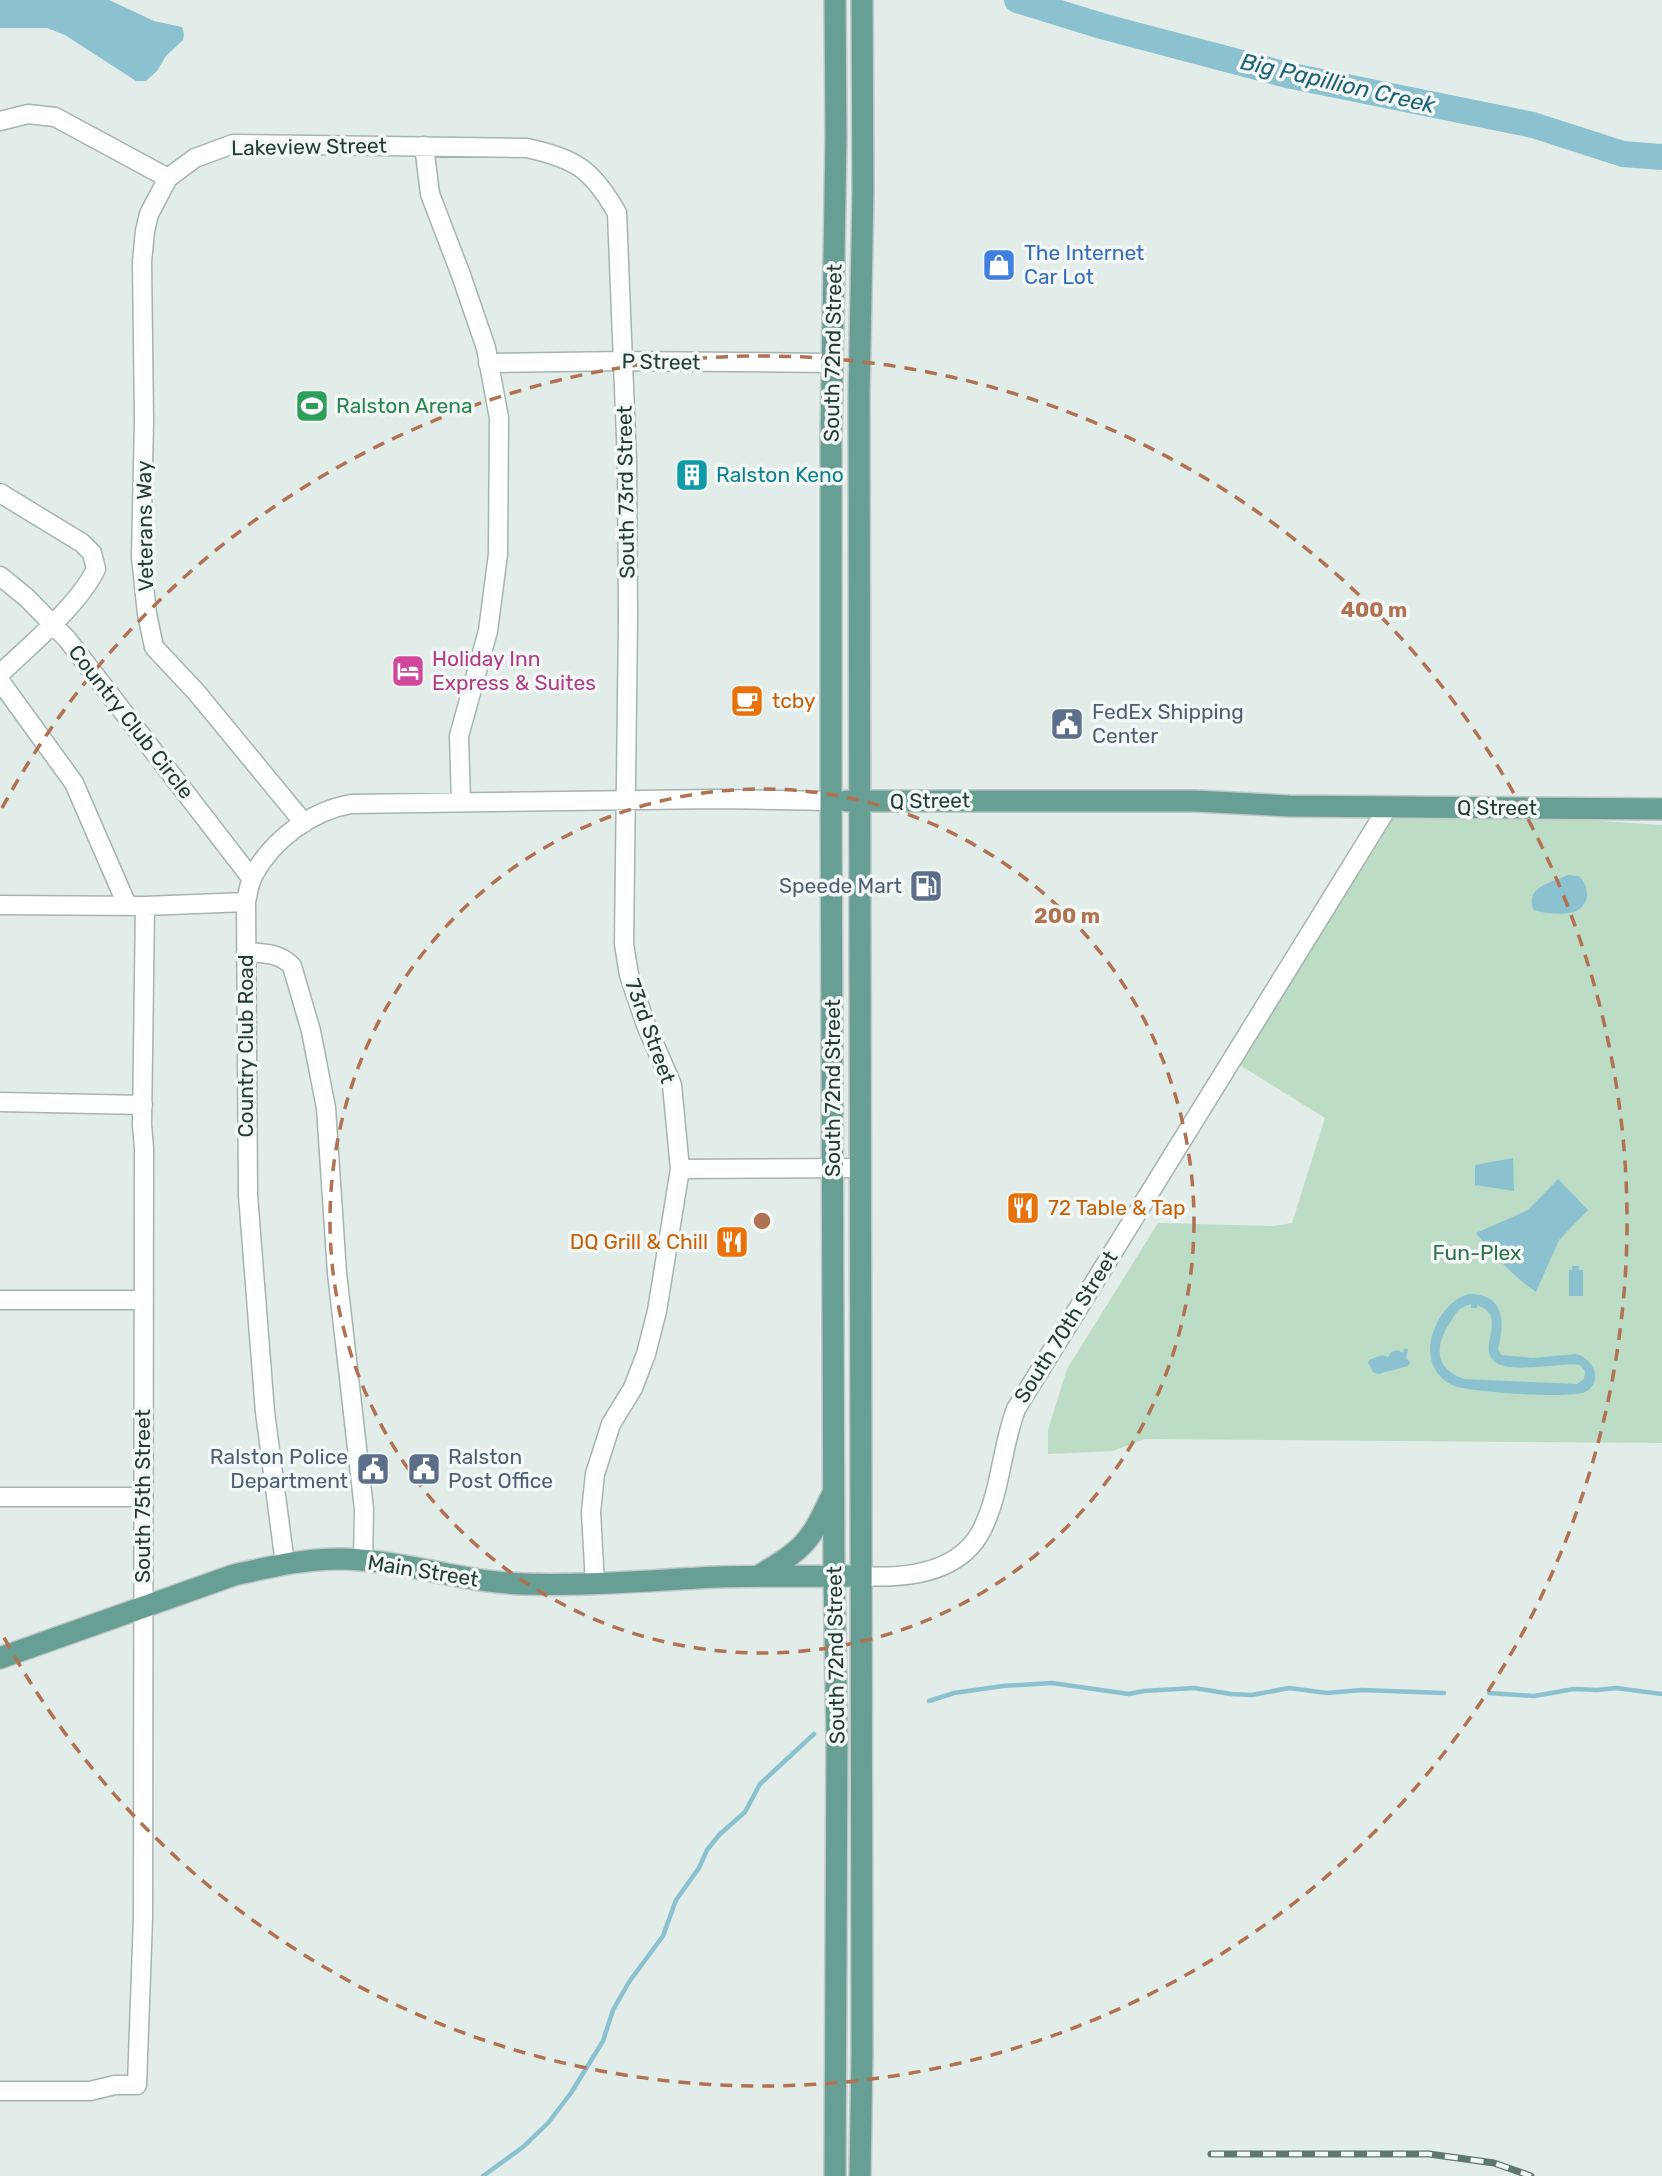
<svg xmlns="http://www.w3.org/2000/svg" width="1662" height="2176" viewBox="0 0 1662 2176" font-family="Rubik,sans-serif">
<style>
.green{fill:#bcdcc6}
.water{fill:#8cc1cf;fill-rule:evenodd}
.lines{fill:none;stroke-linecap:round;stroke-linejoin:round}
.stream{stroke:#8cc1cf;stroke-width:4.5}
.river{stroke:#8cc1cf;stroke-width:26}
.minor-casing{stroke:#a5b4af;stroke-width:21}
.major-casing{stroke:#c1c8c7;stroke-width:24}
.minor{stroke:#fff;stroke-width:18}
.major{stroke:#689f94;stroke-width:21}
.rail-casing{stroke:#5d7872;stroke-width:7}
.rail{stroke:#f3f8f6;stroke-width:4.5;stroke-dasharray:13;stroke-linecap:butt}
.ring{fill:none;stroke:#b07253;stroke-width:3.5;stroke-dasharray:12 9}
.labels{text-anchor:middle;stroke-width:7;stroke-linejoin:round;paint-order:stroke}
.street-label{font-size:21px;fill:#233c36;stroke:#f3f8f6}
.shop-label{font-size:21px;fill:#366cbe;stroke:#f3f8f6;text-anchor:start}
.leisure-label{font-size:21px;fill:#27864d;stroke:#f3f8f6;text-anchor:start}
.culture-label{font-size:21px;fill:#0d838f;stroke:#f3f8f6;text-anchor:start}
.hotel-label{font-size:21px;fill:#b23c85;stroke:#f3f8f6;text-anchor:start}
.food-label{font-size:21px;fill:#c56008;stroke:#f3f8f6;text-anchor:start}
.service-label{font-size:21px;fill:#4e5e75;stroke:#f3f8f6;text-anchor:start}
.park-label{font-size:21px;fill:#2f714b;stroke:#f3f8f6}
.water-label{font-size:23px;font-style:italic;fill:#1f6376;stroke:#f3f8f6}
.centre{fill:#b07253;stroke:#f3f8f6;stroke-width:3.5}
.ring-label{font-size:21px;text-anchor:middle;font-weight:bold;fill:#b07253;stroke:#f3f8f6;stroke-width:7;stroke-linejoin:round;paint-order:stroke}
</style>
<rect width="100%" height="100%" fill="#e2ece8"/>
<!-- green -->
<path class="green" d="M1556 818 1662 825V1443L1145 1439 1113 1451 1048 1454V1430L1067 1369 1158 1223 1273 1226 1292 1223 1325 1118 1238 1064 1388 819Z"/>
<!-- water -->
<path class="water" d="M0 0H109L154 21 182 27 184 34 183 40 166 56 157 71 146 81H136L65 35 47 28H0Z
M1568 875 1578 876C1589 884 1591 902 1578 910 1569 916 1542 914 1533 909 1526 886 1551 883 1568 875Z
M1513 1158 1514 1191 1475 1185V1165Z
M1558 1179 1588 1210 1559 1240 1536 1292C1512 1275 1494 1256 1476 1233L1528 1210Z
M1572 1266H1579V1270H1583V1296H1569V1270H1572Z
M1470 1294C1505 1294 1505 1323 1498 1349L1501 1355 1533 1358 1576 1354C1592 1358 1604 1379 1587 1391 1574 1400 1475 1392 1458 1387 1448 1385 1438 1376 1434 1367 1421 1342 1443 1299 1470 1294ZM1471 1304V1308H1477V1305C1509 1316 1477 1346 1494 1361 1509 1375 1560 1362 1580 1365L1585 1371 1584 1379 1577 1384 1464 1379C1433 1368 1435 1345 1451 1321 1456 1312 1460 1307 1471 1304Z
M1405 1348 1408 1350 1406 1358 1410 1362 1408 1366 1378 1374 1373 1372 1368 1363 1369 1360 1382 1355 1388 1357 1391 1352 1397 1350 1403 1353Z"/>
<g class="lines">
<!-- stream -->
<path class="stream" d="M1489 1693 1534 1696 1574 1689 1597 1690 1616 1688 1662 1694
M929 1701 954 1693 1003 1686 1052 1683 1129 1694 1144 1691 1194 1688 1231 1694 1252 1695 1289 1688 1327 1693 1362 1690 1444 1693
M483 2176 523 2147 548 2123 571 2093 603 2041 613 2010 629 1982 663 1936 676 1900 699 1868 707 1850 719 1835 745 1812 760 1784 814 1734"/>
<!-- river -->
<path class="river" d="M1017 0 1105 27 1287 75 1533 125 1623 154 1662 157"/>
<defs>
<path id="minor" d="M0 121 28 114 55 117 168 178
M424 146 430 194 461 275 486 348 499 418 498 554 488 631 459 736 461 802
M488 363 624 361 833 363
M0 493 82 543 92 553 96 569C78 606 30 645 0 674
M0 576 27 598 67 639 252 879
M0 681 74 783 127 905
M304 823 197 693 154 647 147 614 141 557 144 421 142 262 145 231 149 214 168 178 195 158 233 144 527 148C576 159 592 169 617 213L627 462 628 619 624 944 629 975 646 1025 672 1085 680 1169 657 1311 646 1354 633 1388 611 1424 595 1474 591 1512 595 1584
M0 905 145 906 246 902
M246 952C263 953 280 953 292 966L311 1031 326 1108 337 1273 364 1509 363 1561
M0 1102 143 1105
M680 1169 861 1168
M0 1300H143
M0 1497H143
M285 1564 265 1412 248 1195 246 902C248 893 249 884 253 876 272 840 311 811 351 804L716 799 831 801
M861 1576C908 1579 965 1573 985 1523 1001 1487 1002 1446 1016 1409L1388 807
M0 2091H90L115 2085H137L143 1918 144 1148 142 1125 145 906"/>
<path id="major" d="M835 0 836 137 831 440V801L834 1576 837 1741 835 2176
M847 801H1195L1289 806 1662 809
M760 1575C805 1548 810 1542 832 1495
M0 1658 234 1575C270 1567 307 1558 345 1559 405 1561 463 1582 523 1584 582 1586 641 1581 699 1578 749 1575 798 1577 848 1576
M860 2176 862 2053 859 395 863 191 862 0"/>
</defs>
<!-- minor casing -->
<use href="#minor" class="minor-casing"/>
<!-- major casing -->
<use href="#major" class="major-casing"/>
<!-- minor -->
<use href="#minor" class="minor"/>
<!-- major -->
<use href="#major" class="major"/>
<defs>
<path id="rail" d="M1211 2154H1429L1494 2163 1531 2176"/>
</defs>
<!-- rail casing -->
<use href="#rail" class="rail-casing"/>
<!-- rail -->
<use href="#rail" class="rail"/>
</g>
<!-- distance rings -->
<g class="ring">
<circle cx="762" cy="1221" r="432"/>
<path d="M2 808A865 865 0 1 1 2 1634"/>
</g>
<!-- icons -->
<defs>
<symbol id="shop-square" viewBox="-11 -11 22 22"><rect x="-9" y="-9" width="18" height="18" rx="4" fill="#3f7fe0" stroke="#f3f8f6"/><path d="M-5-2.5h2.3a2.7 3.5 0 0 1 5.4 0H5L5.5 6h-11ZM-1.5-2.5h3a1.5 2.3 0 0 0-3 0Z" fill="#fff"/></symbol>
<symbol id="stadium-square" viewBox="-11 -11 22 22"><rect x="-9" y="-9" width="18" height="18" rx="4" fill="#2e9e5b" stroke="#f3f8f6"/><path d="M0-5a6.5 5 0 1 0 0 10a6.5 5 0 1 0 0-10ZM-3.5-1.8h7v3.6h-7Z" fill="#fff"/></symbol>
<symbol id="building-square" viewBox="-11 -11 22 22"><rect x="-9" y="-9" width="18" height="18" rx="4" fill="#0f9aa8" stroke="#f3f8f6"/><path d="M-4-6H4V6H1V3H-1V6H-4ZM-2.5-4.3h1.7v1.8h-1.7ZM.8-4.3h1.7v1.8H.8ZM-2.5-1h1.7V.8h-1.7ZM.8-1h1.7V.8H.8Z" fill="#fff"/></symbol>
<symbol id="hotel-square" viewBox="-11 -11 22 22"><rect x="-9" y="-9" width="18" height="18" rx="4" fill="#d1479c" stroke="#f3f8f6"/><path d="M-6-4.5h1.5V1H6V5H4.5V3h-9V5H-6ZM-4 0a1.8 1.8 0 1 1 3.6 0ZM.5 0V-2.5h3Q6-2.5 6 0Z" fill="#fff"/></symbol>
<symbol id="cafe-square" viewBox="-11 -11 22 22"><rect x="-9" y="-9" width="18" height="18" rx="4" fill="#e8710a" stroke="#f3f8f6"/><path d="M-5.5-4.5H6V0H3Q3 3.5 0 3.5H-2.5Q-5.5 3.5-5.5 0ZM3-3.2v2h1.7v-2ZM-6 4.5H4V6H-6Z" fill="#fff"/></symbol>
<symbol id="civic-square" viewBox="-11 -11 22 22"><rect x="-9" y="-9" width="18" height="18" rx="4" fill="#5c6f8a" stroke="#f3f8f6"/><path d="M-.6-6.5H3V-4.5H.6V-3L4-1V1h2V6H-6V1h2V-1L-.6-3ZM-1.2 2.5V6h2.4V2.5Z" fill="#fff"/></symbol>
<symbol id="fuel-square" viewBox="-11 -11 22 22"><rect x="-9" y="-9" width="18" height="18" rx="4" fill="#5c6f8a" stroke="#f3f8f6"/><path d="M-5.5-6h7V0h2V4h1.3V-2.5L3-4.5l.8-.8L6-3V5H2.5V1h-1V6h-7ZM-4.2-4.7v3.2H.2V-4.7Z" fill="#fff"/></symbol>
<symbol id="restaurant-square" viewBox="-11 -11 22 22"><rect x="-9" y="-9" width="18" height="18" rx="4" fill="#e8710a" stroke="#f3f8f6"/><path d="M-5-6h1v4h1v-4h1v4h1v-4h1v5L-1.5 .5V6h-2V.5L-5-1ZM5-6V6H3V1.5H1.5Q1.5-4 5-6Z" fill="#fff"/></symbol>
</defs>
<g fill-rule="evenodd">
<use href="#shop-square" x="980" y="246" width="38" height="38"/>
<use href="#stadium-square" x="293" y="387" width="38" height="38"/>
<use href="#building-square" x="673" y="456" width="38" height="38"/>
<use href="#hotel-square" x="389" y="652" width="38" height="38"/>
<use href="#cafe-square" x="728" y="682" width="38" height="38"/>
<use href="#civic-square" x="1048" y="705" width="38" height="38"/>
<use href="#fuel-square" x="907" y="867" width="38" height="38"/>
<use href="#restaurant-square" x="1004" y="1189" width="38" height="38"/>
<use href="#restaurant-square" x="713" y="1223" width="38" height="38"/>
<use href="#civic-square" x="354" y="1450" width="38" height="38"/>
<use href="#civic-square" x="405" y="1450" width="38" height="38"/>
</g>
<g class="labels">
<!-- street labels -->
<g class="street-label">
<text transform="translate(309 147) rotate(-1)" y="7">Lakeview Street</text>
<text transform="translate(833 353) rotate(-89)" y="7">South 72nd Street</text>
<text transform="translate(661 362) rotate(1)" y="7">P Street</text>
<text transform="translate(626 492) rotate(-91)" y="7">South 73rd Street</text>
<text transform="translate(145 526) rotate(-91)" y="7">Veterans Way</text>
<text transform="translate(131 722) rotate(52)" y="7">Country Club Circle</text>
<text transform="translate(930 801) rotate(-1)" y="7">Q Street</text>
<text x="1497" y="815">Q Street</text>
<text transform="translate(650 1031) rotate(70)" y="7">73rd Street</text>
<text transform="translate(246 1046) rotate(-90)" y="7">Country Club Road</text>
<text transform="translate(833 1088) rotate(-90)" y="7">South 72nd Street</text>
<text transform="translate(1066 1327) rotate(-58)" y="7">South 70th Street</text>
<text transform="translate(143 1496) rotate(-90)" y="7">South 75th Street</text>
<text transform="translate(423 1571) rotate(9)" y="7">Main Street</text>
<text transform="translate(836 1655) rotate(-91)" y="7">South 72nd Street</text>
</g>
<!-- shop labels -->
<g class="shop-label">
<text x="1024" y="260">The Internet<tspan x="1024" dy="24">Car Lot</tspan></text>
</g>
<!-- leisure labels -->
<g class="leisure-label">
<text x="336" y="413">Ralston Arena</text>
</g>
<!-- culture labels -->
<g class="culture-label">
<text x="716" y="482">Ralston Keno</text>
</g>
<!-- hotel labels -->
<g class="hotel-label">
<text x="432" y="666">Holiday Inn<tspan x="432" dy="24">Express &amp; Suites</tspan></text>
</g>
<!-- food labels -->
<g class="food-label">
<text x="772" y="708">tcby</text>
<text x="1048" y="1215">72 Table &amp; Tap</text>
<text x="708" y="1249" text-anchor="end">DQ Grill &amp; Chill</text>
</g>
<!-- service labels -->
<g class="service-label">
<text x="1092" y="719">FedEx Shipping<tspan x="1092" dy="24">Center</tspan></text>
<text x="902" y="893" text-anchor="end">Speede Mart</text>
<text x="348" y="1464" text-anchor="end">Ralston Police<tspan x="348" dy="24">Department</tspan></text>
<text x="448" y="1464">Ralston<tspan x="448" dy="24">Post Office</tspan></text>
</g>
<!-- park labels -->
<g class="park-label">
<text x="1477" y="1260">Fun-Plex</text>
</g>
<!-- water labels -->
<g class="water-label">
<text transform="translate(1338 83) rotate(13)" y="8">Big Papillion Creek</text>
</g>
</g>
<circle cx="762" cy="1221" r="10" class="centre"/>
<g class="ring-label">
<text x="1374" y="617">400 m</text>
<text x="1067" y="923">200 m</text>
</g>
</svg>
